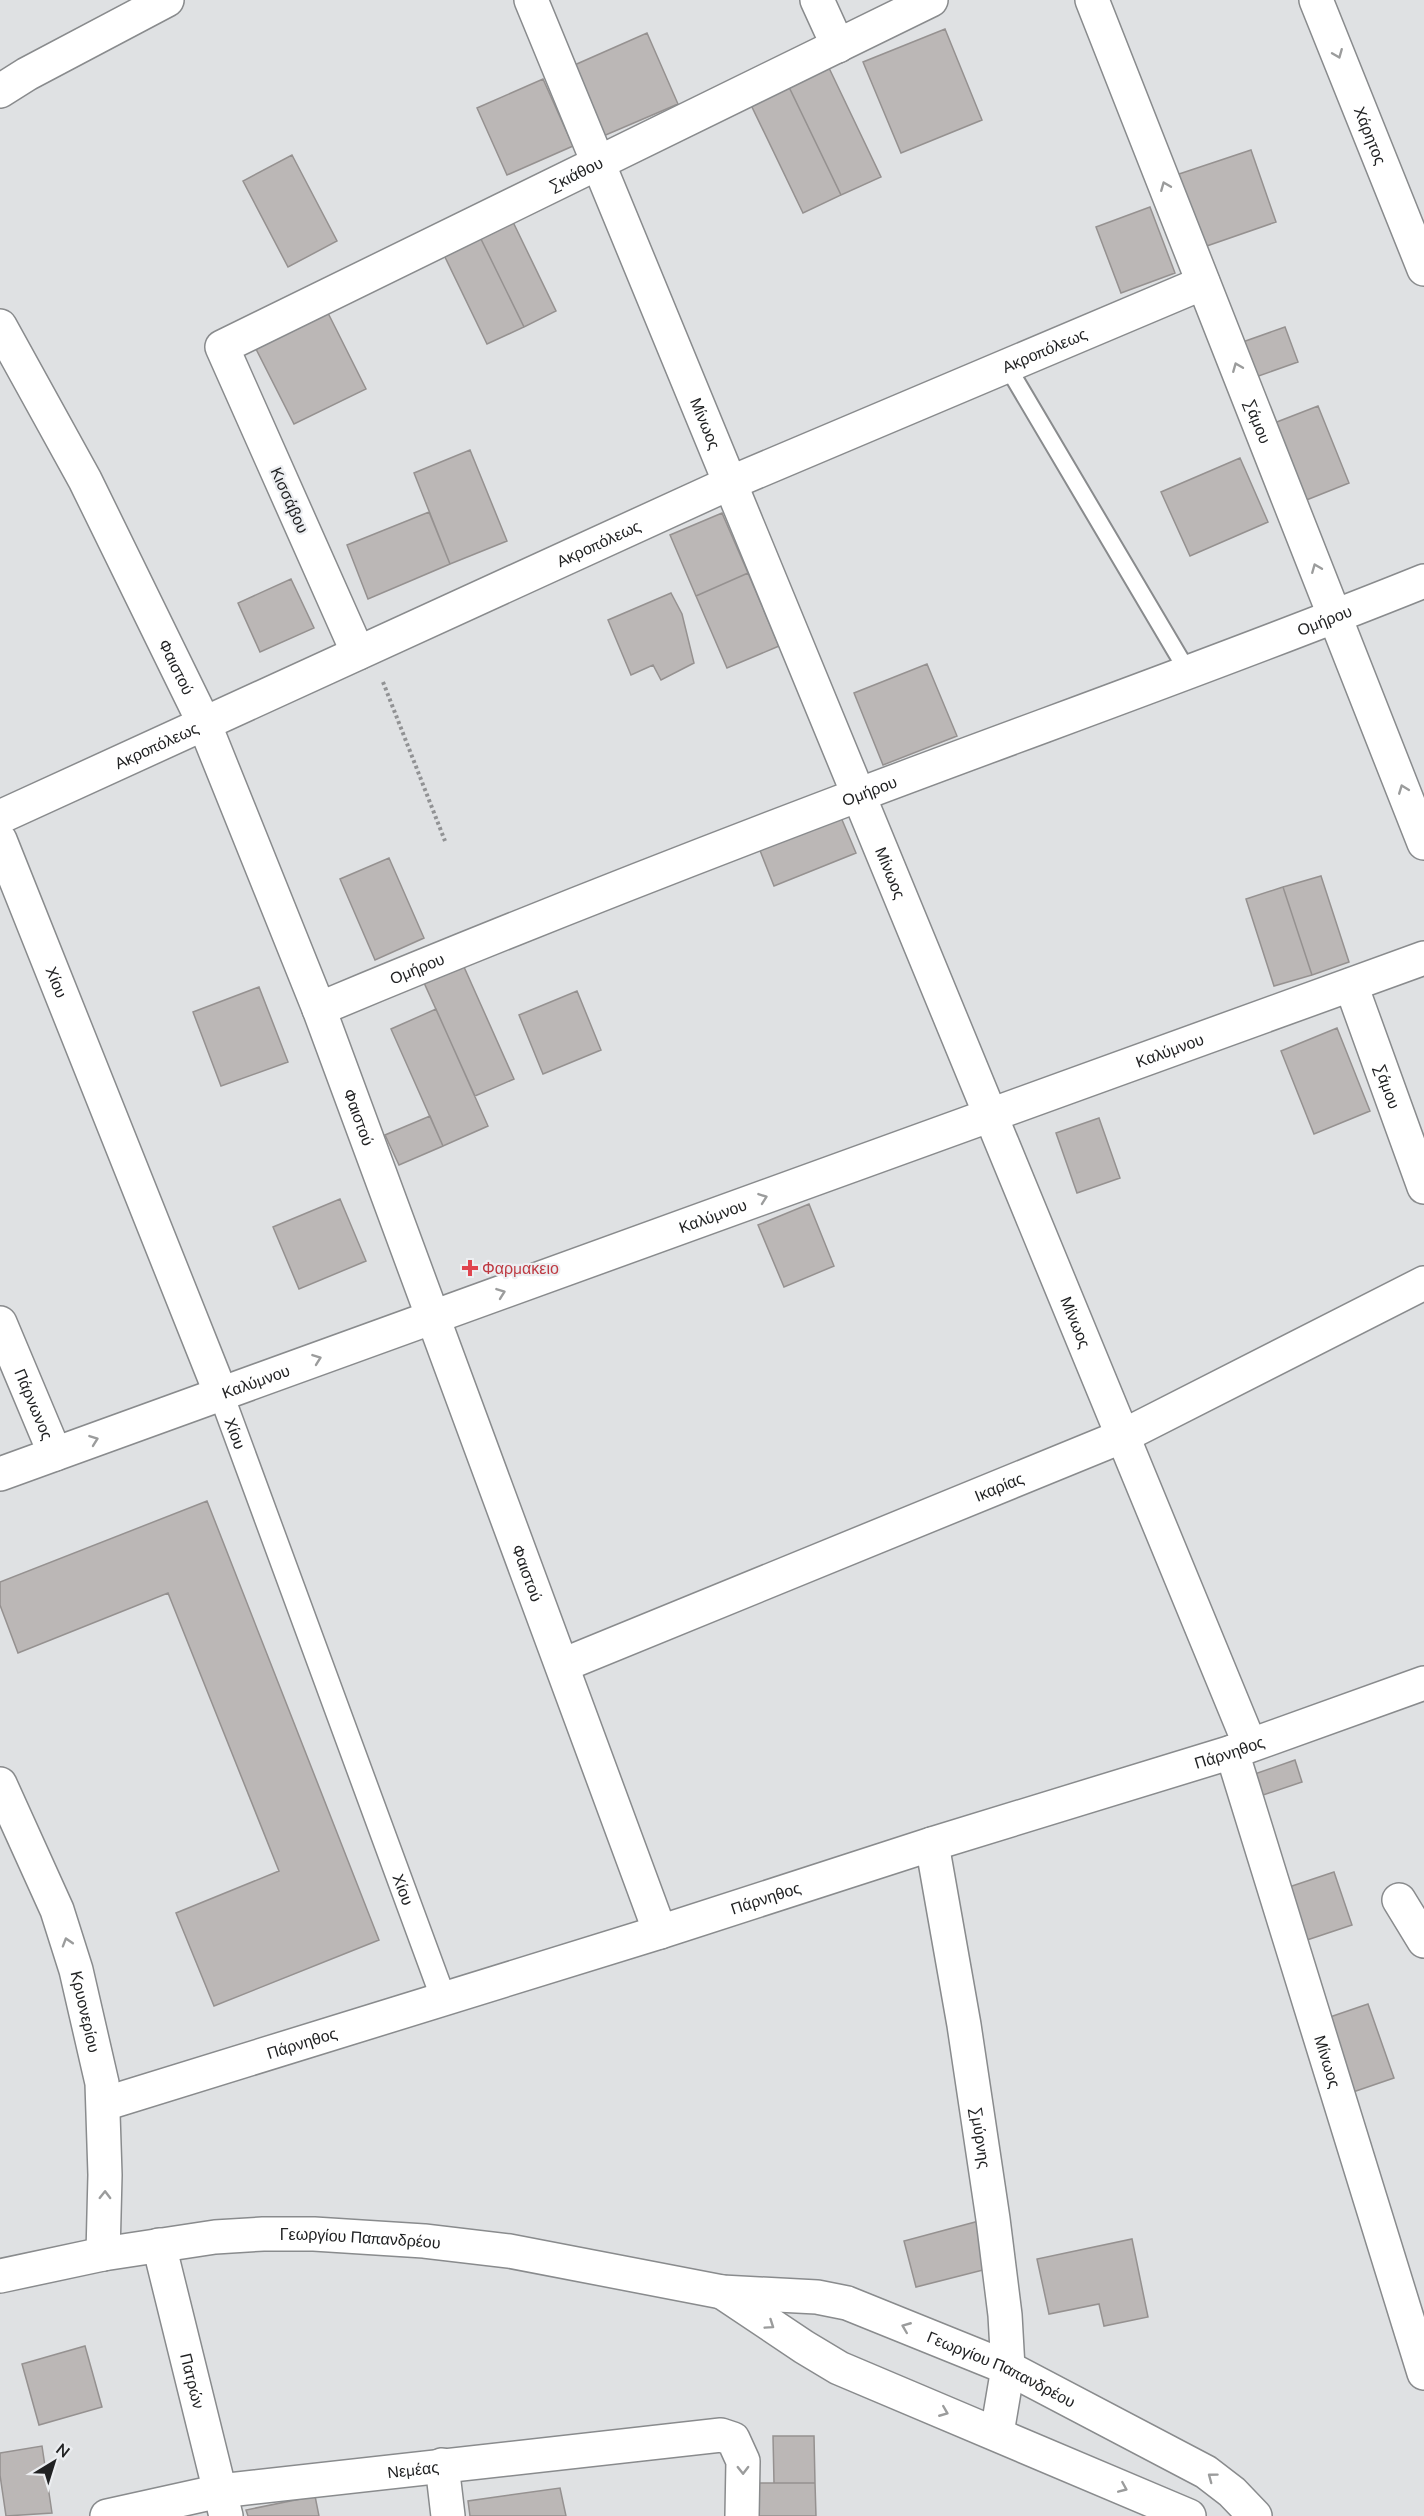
<svg xmlns="http://www.w3.org/2000/svg" width="1424" height="2516" viewBox="0 0 1424 2516" font-family="'Nunito Sans',sans-serif">
<style>
.building{fill:#bbb7b6;stroke:#959190;stroke-width:1.5}
.lines{fill:none;stroke-linecap:round;stroke-linejoin:round}
.service-casing{stroke:#898b8d;stroke-width:20}
.pedestrian-casing{stroke:#898b8d;stroke-width:27}
.minor-casing{stroke:#898b8d;stroke-width:36}
.tertiary-casing{stroke:#898b8d;stroke-width:36}
.path{stroke:#919294;stroke-width:4;stroke-dasharray:3 3;stroke-linecap:butt}
.service{stroke:#fff;stroke-width:16}
.pedestrian{stroke:#fff;stroke-width:24}
.minor{stroke:#fff;stroke-width:33}
.tertiary{stroke:#fff;stroke-width:33}
.oneway{stroke:#9b9c9c}
.health-dot{fill:#e0444e;stroke:#eceef1;stroke-width:2}
.labels{text-anchor:middle;stroke-width:4.5;stroke-linejoin:round;paint-order:stroke}
.street-label{font-size:16px;fill:#212223;stroke:#eceef1}
.health-label{font-size:16px;fill:#be3a42;stroke:#eceef1;text-anchor:start}
</style>
<rect width="100%" height="100%" fill="#dfe1e3"/>
<!-- building -->
<path class="building" d="M945 29 982 120 901 153 863 62Z
M647 33 678 104 601 137 570 67Z
M829 68 881 177 841 195 789 87Z
M543 79 573 146 507 175 477 108Z
M789 87 841 195 803 213 751 105Z
M1251 150 1276 222 1201 248 1176 175Z
M292 155 337 241 288 267 243 181Z
M1150 207 1175 273 1121 293 1096 227Z
M513 222 556 311 524 327 480 237Z
M480 237 524 327 487 344 444 255Z
M326 309 366 389 294 424 254 345Z
M1285 327 1298 362 1250 379 1237 344Z
M1318 406 1349 483 1299 503 1269 425Z
M470 450 507 541 450 564 414 473Z
M1240 458 1268 522 1190 556 1161 492Z
M429 512 450 564 368 599 347 545Z
M722 513 748 573 696 596 670 535Z
M748 573 779 646 727 668 696 596Z
M291 579 314 628 260 652 238 603Z
M671 593 682 614 694 663 661 680 653 665 631 675 608 620Z
M927 664 957 736 883 765 854 693Z
M840 815 856 853 774 886 759 848Z
M389 858 424 938 375 960 340 879Z
M1321 876 1349 962 1312 975 1283 887Z
M1283 887 1312 975 1274 986 1246 899Z
M460 958 514 1079 475 1096 421 976Z
M259 987 288 1062 221 1086 193 1012Z
M577 991 601 1050 543 1074 519 1015Z
M436 1009 488 1126 443 1146 391 1029Z
M1337 1028 1370 1111 1314 1134 1281 1051Z
M430 1116 443 1146 399 1165 385 1135Z
M1099 1118 1120 1178 1077 1193 1056 1133Z
M340 1199 366 1261 299 1289 273 1227Z
M809 1204 834 1266 784 1287 758 1225Z
M207 1501 379 1940 214 2006 176 1913 279 1871 168 1593 18 1653 0 1605V1582Z
M1295 1760 1302 1782 1254 1798 1246 1777Z
M1334 1872 1352 1925 1301 1942 1283 1889Z
M1368 2004 1394 2078 1353 2092 1327 2018Z
M979 2221 991 2268 916 2287 904 2241Z
M1132 2239 1148 2317 1104 2326 1099 2304 1049 2314 1037 2259Z
M85 2346 102 2407 39 2425 22 2364Z
M773 2436H814L815 2483H774Z
M42 2446 52 2513 6 2516 0 2475V2453Z
M755 2483H815L816 2516H756Z
M560 2488 566 2516H470L468 2501Z
M315 2496 319 2516H248L246 2510Z"/>
<g class="lines">
<defs>
<path id="service" d="M1007 366 1188 672"/>
<g id="pedestrian">
<path id="s1" d="M221 1394 444 2000"/>
</g>
<g id="minor">
<path id="s2" d="M531 0 1250 1745"/>
<path d="M817 0 838 46"/>
<path id="s3" d="M1092 0 1424 843"/>
<path id="s4" d="M1316 0 1424 269"/>
<path id="s5" d="M0 326 85 480 204 723 319 1009 660 1932"/>
<path id="s6" d="M358 653 222 347 931 0"/>
<path id="s7" d="M0 817 730 483 1203 283"/>
<path id="s8" d="M0 840 221 1394"/>
<path id="s9" d="M1351 985 1424 1187"/>
<path id="s10" d="M319 1009C498 934 679 863 861 794 1049 723 1238 656 1424 581"/>
<path id="s11" d="M0 1323 55 1454"/>
<path id="s12" d="M0 1474 1424 958"/>
<path id="s13" d="M563 1665 1123 1436 1424 1283"/>
<path id="s14" d="M1232 1752 1424 2373"/>
<path id="s15" d="M932 1844 964 2025 993 2219 1005 2315 1008 2368 997 2433"/>
<path d="M1399 1900 1424 1941"/>
<path id="s16" d="M104 2104 660 1932 932 1844 1232 1752 1424 1683"/>
<path id="s17" d="M159 2245 226 2516"/>
<path d="M442 2465 448 2516"/>
<path id="s18" d="M107 2516 220 2491 721 2435 733 2439 743 2461 742 2516"/>
</g>
<g id="tertiary">
<path d="M0 91 27 74 167 0"/>
<path id="s19" d="M0 1784 57 1910 76 1970 102 2083 105 2175 103 2254"/>
<path id="s20" d="M0 2276 103 2254 215 2237 263 2234H314L424 2241 509 2251 722 2292 817 2297 847 2303 1008 2368 1206 2472 1232 2492 1255 2516"/>
<path d="M722 2292 804 2347 839 2368 1189 2516"/>
</g>
</defs>
<!-- service casing -->
<use href="#service" class="service-casing"/>
<!-- pedestrian casing -->
<use href="#pedestrian" class="pedestrian-casing"/>
<!-- minor casing -->
<use href="#minor" class="minor-casing"/>
<!-- tertiary casing -->
<use href="#tertiary" class="tertiary-casing"/>
<!-- path -->
<path class="path" d="M383 682 445 841"/>
<!-- service -->
<use href="#service" class="service"/>
<!-- pedestrian -->
<use href="#pedestrian" class="pedestrian"/>
<!-- minor -->
<use href="#minor" class="minor"/>
<!-- tertiary -->
<use href="#tertiary" class="tertiary"/>
</g>
<!-- one-way arrows -->
<defs><path id="oneway-chevron" d="M-2-3.5L2.5 0L-2 3.5" fill="none" stroke-width="1.6" stroke-linecap="round" stroke-linejoin="round" transform="scale(1.5)"/></defs>
<g class="oneway">
<use href="#oneway-chevron" transform="translate(1338 54) rotate(68)"/>
<use href="#oneway-chevron" transform="translate(1165 186) rotate(-112)"/>
<use href="#oneway-chevron" transform="translate(1237 367) rotate(-112)"/>
<use href="#oneway-chevron" transform="translate(1316 568) rotate(-112)"/>
<use href="#oneway-chevron" transform="translate(1403 789) rotate(-111)"/>
<use href="#oneway-chevron" transform="translate(763 1198) rotate(-20)"/>
<use href="#oneway-chevron" transform="translate(501 1293) rotate(-20)"/>
<use href="#oneway-chevron" transform="translate(317 1359) rotate(-20)"/>
<use href="#oneway-chevron" transform="translate(94 1440) rotate(-20)"/>
<use href="#oneway-chevron" transform="translate(67 1942) rotate(-107)"/>
<use href="#oneway-chevron" transform="translate(105 2195) rotate(-89)"/>
<use href="#oneway-chevron" transform="translate(770 2325) rotate(34)"/>
<use href="#oneway-chevron" transform="translate(906 2327) rotate(-158)"/>
<use href="#oneway-chevron" transform="translate(944 2412) rotate(22)"/>
<use href="#oneway-chevron" transform="translate(743 2470) rotate(89)"/>
<use href="#oneway-chevron" transform="translate(1212 2477) rotate(-143)"/>
<use href="#oneway-chevron" transform="translate(1123 2488) rotate(23)"/>
</g>
<!-- markers -->
<path class="health-dot" d="M467 1259h6v6h6v6h-6v6h-6v-6h-6v-6h6z"/>
<g class="labels">
<!-- street labels -->
<g class="street-label">
<text dy="6" stroke="none"><textPath href="#s4" startOffset="146">Χάρητος</textPath></text>
<text dy="6" stroke="none"><textPath href="#s6" startOffset="729">Σκιάθου</textPath></text>
<text dy="6" stroke="none"><textPath href="#s7" startOffset="1144">Ακροπόλεως</textPath></text>
<text dy="6" stroke="none"><textPath href="#s3" startOffset="453">Σάμου</textPath></text>
<text dy="6" stroke="none"><textPath href="#s2" startOffset="458">Μίνωος</textPath></text>
<text transform="translate(290 500) rotate(66)" y="6">Κισσάβου</text>
<text dy="6" stroke="none"><textPath href="#s7" startOffset="658">Ακροπόλεως</textPath></text>
<text dy="6" stroke="none"><textPath href="#s10" startOffset="1078">Ομήρου</textPath></text>
<text dy="6" stroke="none"><textPath href="#s5" startOffset="384">Φαιστού</textPath></text>
<text dy="6" stroke="none"><textPath href="#s7" startOffset="172">Ακροπόλεως</textPath></text>
<text dy="6" stroke="none"><textPath href="#s10" startOffset="592">Ομήρου</textPath></text>
<text dy="6" stroke="none"><textPath href="#s2" startOffset="944">Μίνωος</textPath></text>
<text dy="6" stroke="none"><textPath href="#s10" startOffset="106">Ομήρου</textPath></text>
<text dy="6" stroke="none"><textPath href="#s8" startOffset="153">Χίου</textPath></text>
<text dy="6" stroke="none"><textPath href="#s12" startOffset="1244">Καλύμνου</textPath></text>
<text dy="6" stroke="none"><textPath href="#s9" startOffset="108">Σάμου</textPath></text>
<text dy="6" stroke="none"><textPath href="#s5" startOffset="870">Φαιστού</textPath></text>
<text dy="6" stroke="none"><textPath href="#s12" startOffset="758">Καλύμνου</textPath></text>
<text dy="6" stroke="none"><textPath href="#s2" startOffset="1430">Μίνωος</textPath></text>
<text dy="6" stroke="none"><textPath href="#s12" startOffset="272">Καλύμνου</textPath></text>
<text dy="6" stroke="none"><textPath href="#s11" startOffset="88">Πάρνωνος</textPath></text>
<text dy="6" stroke="none"><textPath href="#s1" startOffset="42">Χίου</textPath></text>
<text dy="6" stroke="none"><textPath href="#s13" startOffset="471">Ικαρίας</textPath></text>
<text dy="6" stroke="none"><textPath href="#s5" startOffset="1356">Φαιστού</textPath></text>
<text dy="6" stroke="none"><textPath href="#s16" startOffset="1179">Πάρνηθος</textPath></text>
<text dy="6" stroke="none"><textPath href="#s1" startOffset="528">Χίου</textPath></text>
<text dy="6" stroke="none"><textPath href="#s16" startOffset="693">Πάρνηθος</textPath></text>
<text dy="6" stroke="none"><textPath href="#s19" startOffset="244">Κρυονερίου</textPath></text>
<text dy="6" stroke="none"><textPath href="#s16" startOffset="207">Πάρνηθος</textPath></text>
<text dy="6" stroke="none"><textPath href="#s14" startOffset="324">Μίνωος</textPath></text>
<text dy="6" stroke="none"><textPath href="#s15" startOffset="298">Σμύρνης</textPath></text>
<text dy="6" stroke="none"><textPath href="#s20" startOffset="364">Γεωργίου Παπανδρέου</textPath></text>
<text dy="6" stroke="none"><textPath href="#s20" startOffset="1024">Γεωργίου Παπανδρέου</textPath></text>
<text dy="6" stroke="none"><textPath href="#s17" startOffset="140">Πατρών</textPath></text>
<text dy="6" stroke="none"><textPath href="#s18" startOffset="310">Νεμέας</textPath></text>
</g>
<!-- health labels -->
<g class="health-label">
<text x="482" y="1274">Φαρμακειο</text>
</g>
</g>
<!-- north arrow -->
<g transform="translate(54 2462) rotate(38)" stroke="#eceef1" stroke-width="4.5" paint-order="stroke">
<path d="M0-4.5L10 22L0 15L-10 22Z" fill="#212223"/>
<text y="-9" font-size="16" font-weight="bold" text-anchor="middle" fill="#212223">N</text>
</g>
</svg>
